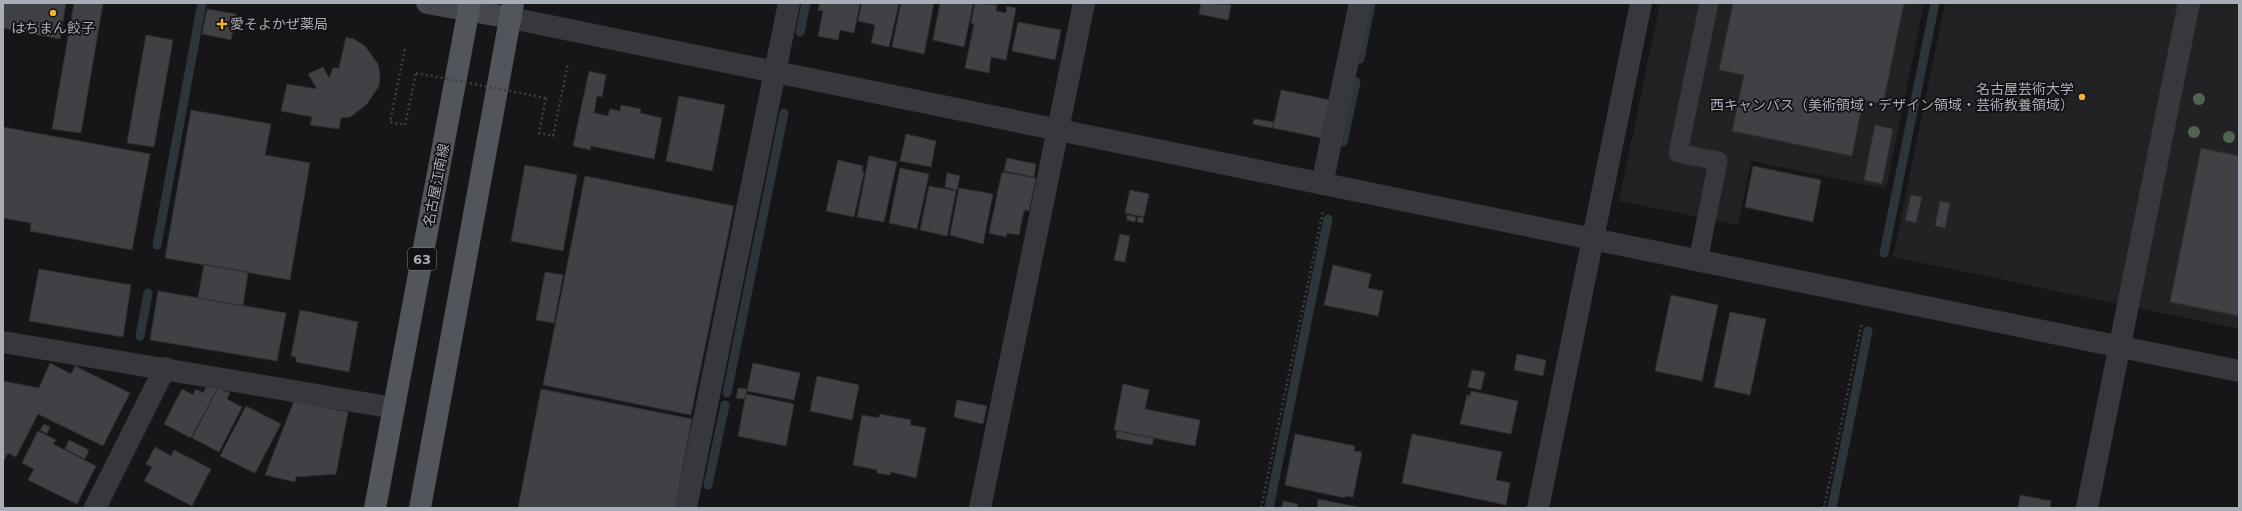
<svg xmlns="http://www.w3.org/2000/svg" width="2242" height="511" viewBox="0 0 2242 511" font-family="'DejaVu Sans','Noto Sans JP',sans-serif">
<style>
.built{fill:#222225}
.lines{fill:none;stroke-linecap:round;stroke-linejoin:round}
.stream{stroke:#2c353c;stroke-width:9}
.building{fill:#404145;stroke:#303034}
.path{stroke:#3d3f44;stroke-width:2.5;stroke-dasharray:2 3;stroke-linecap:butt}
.service{stroke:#37383d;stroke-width:19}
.minor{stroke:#37383d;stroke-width:22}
.tertiary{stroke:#37383d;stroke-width:22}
.secondary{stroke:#45474d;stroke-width:22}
.primary{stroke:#53555c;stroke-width:22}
.path-bridge{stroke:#3d3f44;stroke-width:2.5;stroke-dasharray:2 3;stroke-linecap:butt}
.tree{fill:#506452}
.poi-dot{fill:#f2b134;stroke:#111113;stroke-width:1.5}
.labels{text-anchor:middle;stroke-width:3.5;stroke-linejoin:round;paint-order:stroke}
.shield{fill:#111113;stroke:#7b7e86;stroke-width:1}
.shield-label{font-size:13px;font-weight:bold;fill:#a8adb8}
.poi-label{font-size:14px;fill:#a8adb8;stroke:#111113;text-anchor:start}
.street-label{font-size:14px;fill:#a8adb8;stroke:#111113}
</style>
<rect width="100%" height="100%" fill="#161618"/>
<!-- built -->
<path class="built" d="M1660 3H1924L1886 189 1751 161 1738 225 1619 201Z
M1945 3H2239V329L1893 257Z"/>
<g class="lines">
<!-- stream -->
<path class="stream" d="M800 32 806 3
M1360 59 1371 3
M1343 142 1356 82
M157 245 202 3
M1884 253 1935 3
M140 336 148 293
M727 393 784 113
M708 485 725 405
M1269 508 1328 219
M1832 508 1868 331"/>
</g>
<!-- building -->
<path class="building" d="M3 3H66L60 39 3 28Z
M74 3H103L81 133 52 129Z
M820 3H860L854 33 840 30 838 40 818 36 823 11 818 10Z
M862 3H899L889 47 871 43 875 25 858 21Z
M901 3H934L924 54 892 47Z
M940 3 973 4 964 47 933 40Z
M975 3 997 5 996 11 1006 13 1007 6 1016 8 1006 60 991 57 989 73 965 68 974 24 971 23Z
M1201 3 1231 5 1228 20 1199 14Z
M1733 3H1904L1883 104 1863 100 1852 156 1732 131 1744 75 1719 70Z
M207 9 236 14 231 40 202 34Z
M1018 22 1061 30 1055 60 1012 51Z
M146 35 173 40 154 147 127 143Z
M346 37 354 39 365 46 378 64 380 74 379 86 367 104 350 117 341 118 339 129 310 125 312 117 281 111 287 84 317 89 308 74 323 67 329 78 333 68H339Z
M589 71 606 75 602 97 597 96 594 113 608 116 610 109 620 111 621 105 641 109 640 113 662 118 654 159 591 146 590 150 573 146Z
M1281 90 1330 100 1322 138 1273 128Z
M679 96 725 105 712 171 666 161Z
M191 110 271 124 265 155 310 163 290 280 165 258Z
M1254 119 1274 122 1272 128 1253 124Z
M1875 125 1893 129 1882 184 1864 180Z
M3 127 150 154 132 250 30 231 31 223 3 218Z
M906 134 936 141 931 167 900 161Z
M2201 148 2239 156V316L2170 302Z
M869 156 897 162 884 222 857 217Z
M1007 158 1036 164 1034 177 1004 171Z
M838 160 863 166 862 171 864 172 854 217 826 211Z
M525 165 577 175 563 251 511 241Z
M1753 166 1821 180 1813 222 1745 207Z
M900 168 929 174 917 229 889 223Z
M1002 172 1036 178 1029 211 1024 210 1019 235 1007 233 1006 237 989 233Z
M947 173 960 176 957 190 945 187Z
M585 176 734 206 691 415 543 385Z
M929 186 956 191 947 236 920 230Z
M959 188 993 194 983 244 950 235Z
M1130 190 1149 194 1144 217 1125 213Z
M1911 195 1922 197 1916 223 1905 220Z
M1940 201 1950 203 1945 228 1935 226Z
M1127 215 1136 217 1135 222 1127 220Z
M1138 217 1144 218 1143 223 1137 222Z
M1120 234 1130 236 1125 262 1114 260Z
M204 264 248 272 243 306 198 298Z
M1333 265 1371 274 1368 288 1383 291 1378 316 1324 305Z
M39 269 131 285 123 337 29 321Z
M545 272 563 275 554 323 536 320Z
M158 291 286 313 277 361 150 340Z
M1671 295 1718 305 1702 381 1655 371Z
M300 310 358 322 349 372 296 362V357L291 356Z
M1730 312 1766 319 1750 395 1714 387Z
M1517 354 1546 360 1543 376 1514 370Z
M50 363 71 374 75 366 130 393 103 446 38 414 16 457 8 453 3 462V381L39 388Z
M753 363 800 373 794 400 747 391Z
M1472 370 1485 372 1481 390 1468 387Z
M817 376 859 385 852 420 810 411Z
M208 384 217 389 191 438 164 424 182 389 193 395 196 389 203 393Z
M1123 384 1149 390 1145 409 1200 420 1195 446 1114 430Z
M218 388 230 393 227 399 242 407 219 452 192 438Z
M738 388 747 389 745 399 736 398Z
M541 389 692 419 675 508H518Z
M1471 391 1518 401 1511 434 1460 424 1467 395 1470 396Z
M746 394 794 404 786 446 738 436Z
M957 400 987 406 983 424 954 417Z
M294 401 348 412 336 474 296 477 295 482 265 475Z
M246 406 281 424 255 473 220 456Z
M880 414 911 420 910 425 926 428 916 478 891 472 890 475 877 473V470L853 465 862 415 879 418Z
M44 424 50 427 47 434 40 430Z
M38 431 56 440 53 444 96 466 77 504 28 480 34 469 22 463Z
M1117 431 1154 438 1152 445 1116 438Z
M1295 434 1355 446 1354 451 1362 452 1353 497 1345 496V498L1285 485Z
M1412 434 1502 452 1496 480 1510 483 1506 505 1402 483Z
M69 440 89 450 85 459 65 449Z
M155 447 171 456 174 450 211 469 192 506 144 481 152 467 146 464Z
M2020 495 2051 501 2050 508H2018Z
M1318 499 1363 508H1317Z
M1283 501 1298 504 1297 508H1282Z"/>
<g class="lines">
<!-- path -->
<path class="path" d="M405 49 390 122 405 125 416 73
M546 98 539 133 553 136 568 63
M1261 508 1323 211
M1824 508 1862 322"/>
<!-- service -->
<path class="service" d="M1698 261 1718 161 1678 153 1709 3"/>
<!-- minor -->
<path class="minor" d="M1322 184 1360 3
M3 342 394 408
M95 508 165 368
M686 508 789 3
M980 508 1084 3
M1538 508 1641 3
M2087 508 2189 3"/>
<!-- tertiary -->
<path class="tertiary" d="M511 18 2239 371"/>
<!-- secondary -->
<path class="secondary" d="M427 3 511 18"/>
<!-- primary -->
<path class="primary" d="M375 508 470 3
M420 508 513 3"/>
<!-- path-bridge -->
<path class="path-bridge" d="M416 73 546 98"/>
</g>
<!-- trees -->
<g class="tree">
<circle cx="2199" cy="99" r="6"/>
<circle cx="2194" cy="132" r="6"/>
<circle cx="2229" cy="137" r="6"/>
</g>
<!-- markers -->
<g class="poi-dot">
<circle cx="53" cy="13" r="4"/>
<path d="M220 18h4v4h4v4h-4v4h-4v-4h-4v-4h4z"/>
<circle cx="2082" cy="97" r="4"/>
</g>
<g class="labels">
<!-- shield labels -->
<rect class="shield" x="408" y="248" width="28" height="22" rx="3"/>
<g class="shield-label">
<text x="422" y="264">63</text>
</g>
<!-- poi labels -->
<g class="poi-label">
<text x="230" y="29">愛そよかぜ薬局</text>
<text x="53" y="33" text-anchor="middle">はちまん餃子</text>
<text x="2074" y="94" text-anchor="end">名古屋芸術大学<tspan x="2074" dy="16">西キャンパス（美術領域・デザイン領域・芸術教養領域）</tspan></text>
</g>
<!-- street labels -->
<g class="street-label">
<text transform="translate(436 185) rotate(-79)" y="5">名古屋江南線</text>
</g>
</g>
<!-- border -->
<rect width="2242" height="511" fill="none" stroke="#a8adb8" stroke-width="8"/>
</svg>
